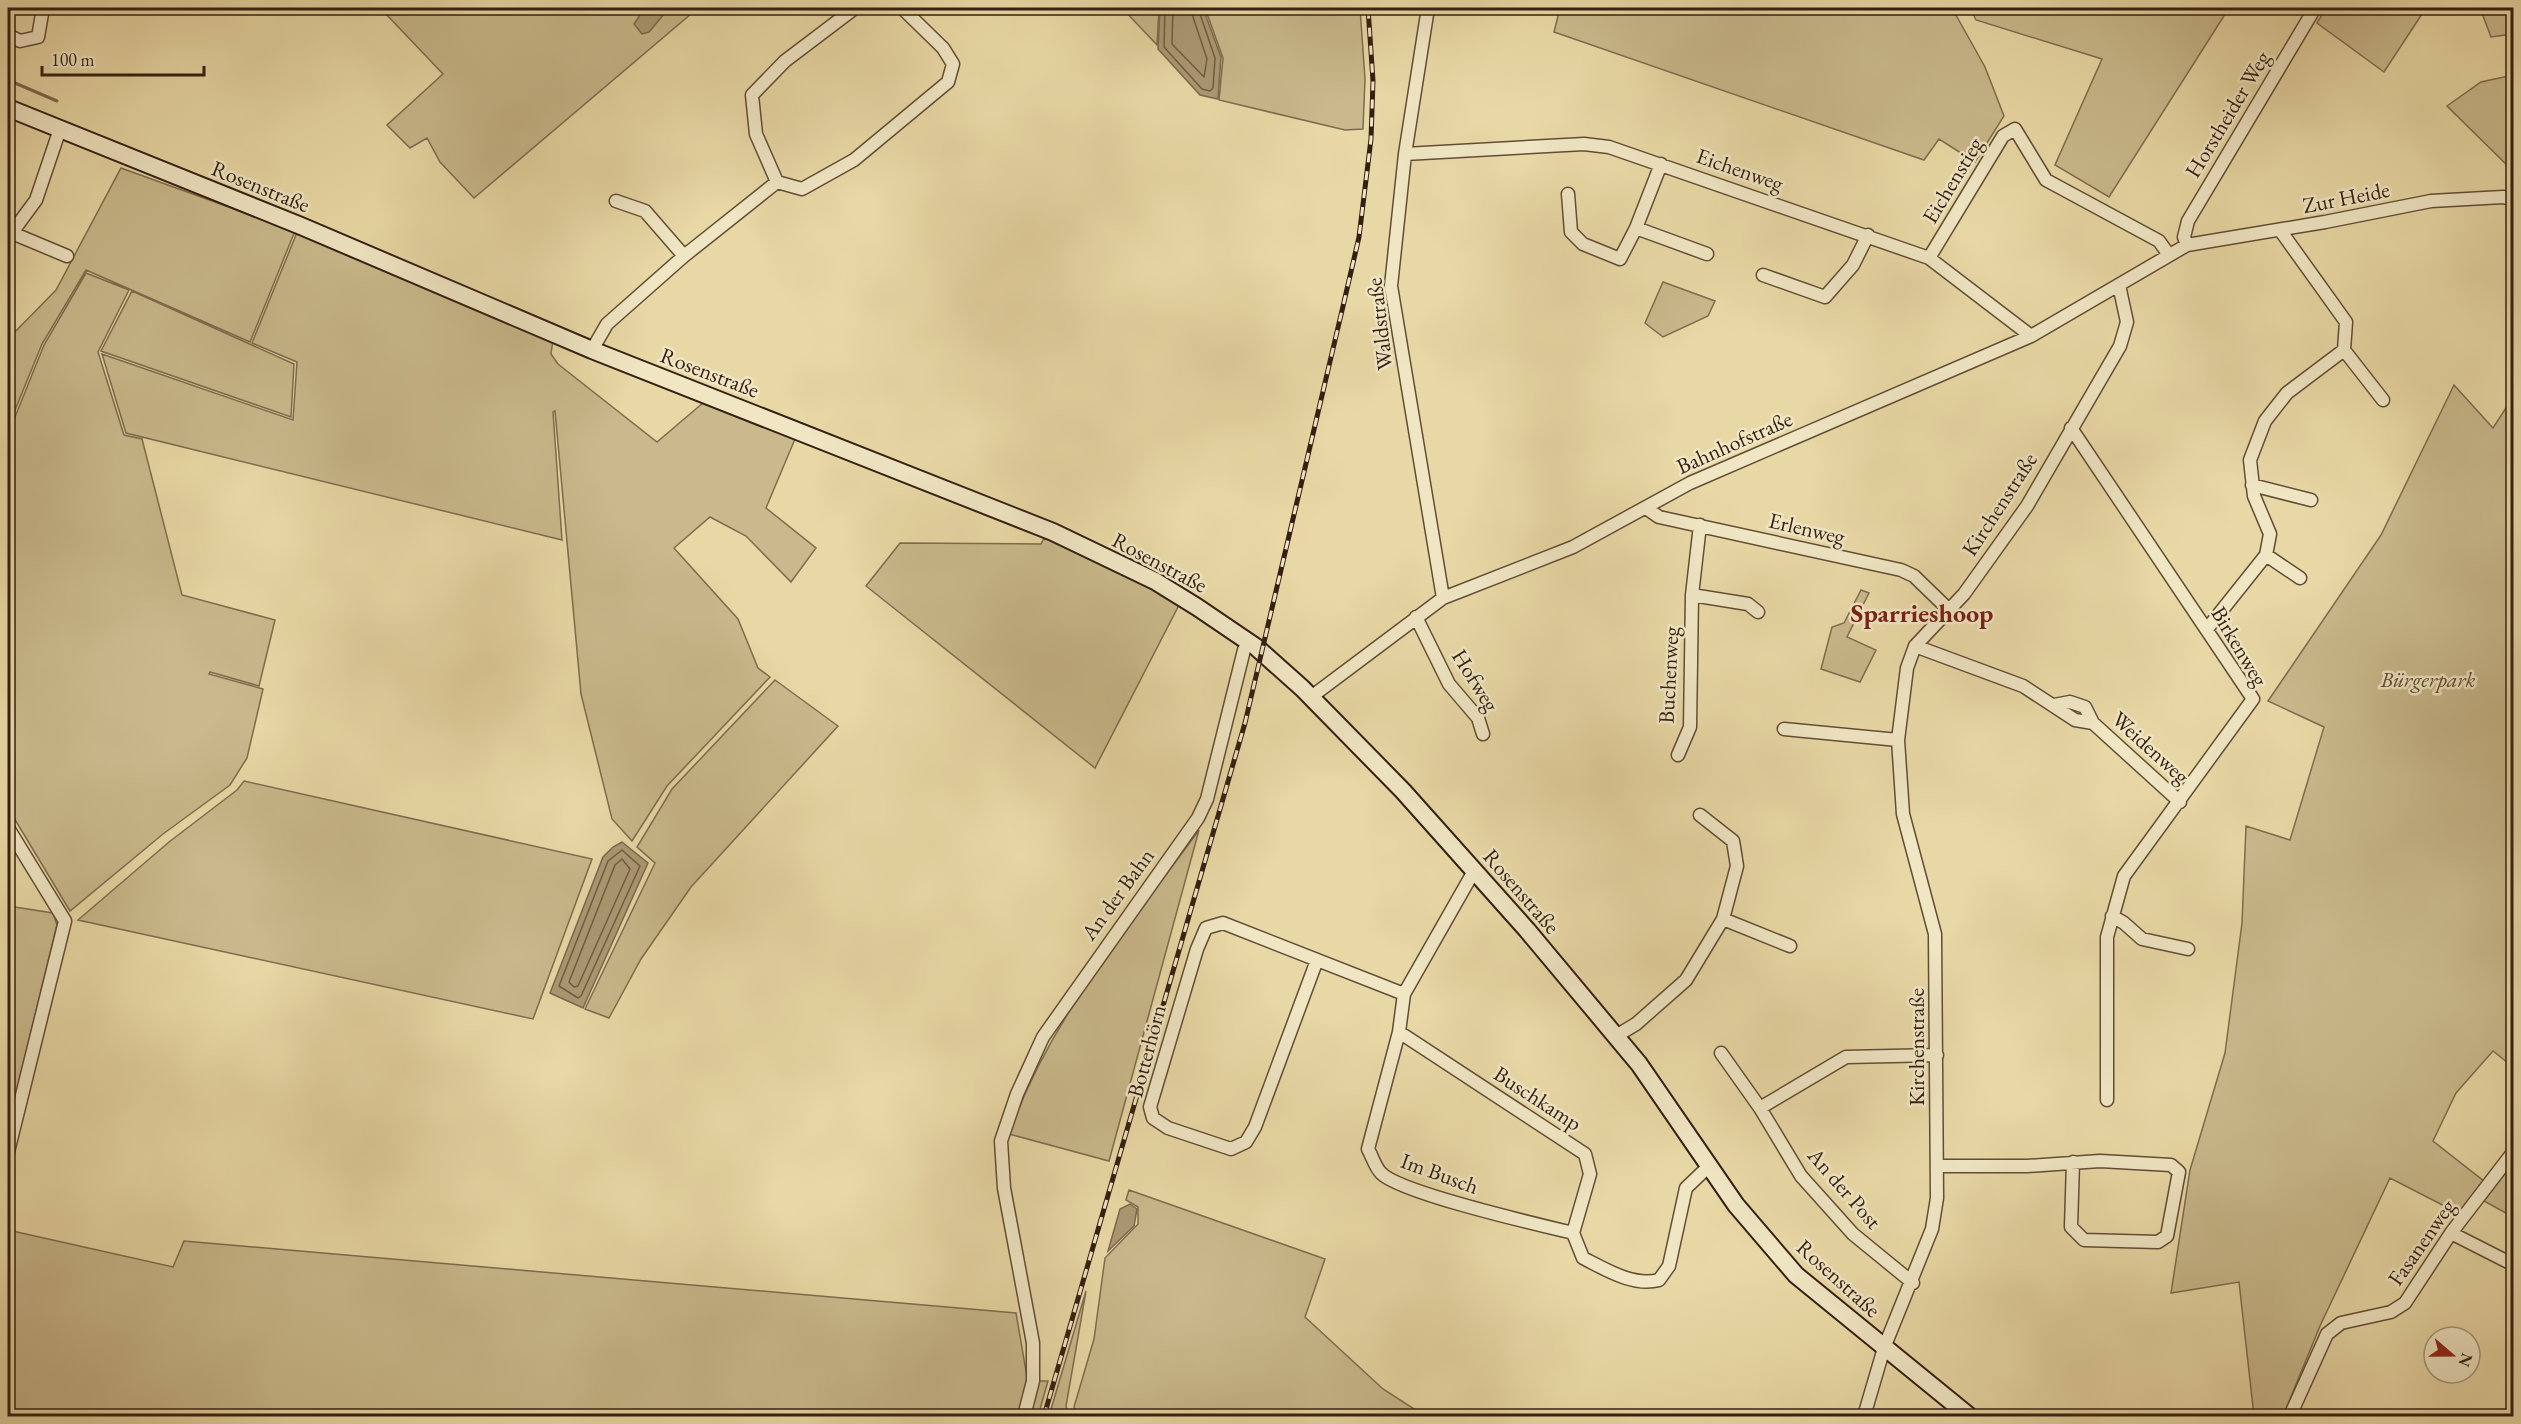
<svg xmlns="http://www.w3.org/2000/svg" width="2521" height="1424" viewBox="0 0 2521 1424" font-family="'EB Garamond',serif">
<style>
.green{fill:#c9b98c;stroke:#7e6c4f;stroke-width:1.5}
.water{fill:#ab9973;stroke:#7b684c;stroke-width:1.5}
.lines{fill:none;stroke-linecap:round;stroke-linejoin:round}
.shore{stroke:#705c42;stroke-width:1.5}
.stream{stroke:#7b684c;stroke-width:3}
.minor-casing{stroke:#614d37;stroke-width:15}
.secondary-casing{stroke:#341f12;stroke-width:20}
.minor{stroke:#f0e6c4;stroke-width:12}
.secondary{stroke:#f0e6c4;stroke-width:16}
.rail-casing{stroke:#341f12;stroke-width:5}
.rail{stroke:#f0e6c4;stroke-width:3;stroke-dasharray:9;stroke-linecap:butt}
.labels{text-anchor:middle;stroke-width:5;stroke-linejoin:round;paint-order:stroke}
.street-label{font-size:22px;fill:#341f12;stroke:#f0e6c4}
.park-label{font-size:22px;font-style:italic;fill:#594630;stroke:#f0e6c4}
.quarter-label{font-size:26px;font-weight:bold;fill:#7a1f14;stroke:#f0e6c4}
</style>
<rect width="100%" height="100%" fill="#e8d8a5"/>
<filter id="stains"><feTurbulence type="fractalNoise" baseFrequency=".00333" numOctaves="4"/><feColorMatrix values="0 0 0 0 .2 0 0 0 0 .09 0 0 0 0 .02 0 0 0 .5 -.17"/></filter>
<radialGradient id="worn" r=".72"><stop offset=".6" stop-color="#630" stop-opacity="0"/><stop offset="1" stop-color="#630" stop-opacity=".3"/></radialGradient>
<!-- green -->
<path class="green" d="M390 8H698L474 198 440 162 427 138 410 148 387 125 443 74 385 13Z
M1122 8H1159L1157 45Z
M1205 8H1360L1365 79 1363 129 1345 130 1219 100 1223 58Z
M1560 8H1952L1985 67 2004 116 1975 162 1939 139 1924 160 1554 32Z
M1970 8H2229L2109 197 2055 165 2102 59 1976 20Z
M2326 8H2443L2422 14 2384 72 2317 23Z
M2480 8H2513V34L2491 37Z
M2513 75H2514L2513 171 2447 106 2481 82Z
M121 168 295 231 250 342 86 270 42 344 11 420 8 419V339L56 290Z
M298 230 553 340 551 354 558 364 657 442 704 402 795 439 766 508 816 548 791 582 746 536 710 517 674 548 738 619 758 668 770 677 667 786 632 841 612 819 581 694 555 411 553 412 562 540 126 433 102 354 293 420 297 362 252 343Z
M86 273 129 290 98 352 124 435 142 439 182 595 275 620 259 686 210 672 209 674 263 689 247 758 230 785 163 834 70 911 8 808V421L13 422 44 345Z
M1663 282 1715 301 1708 316 1663 337 1645 323Z
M132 291 294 364 291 417 101 351Z
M2454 385 2493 428 2513 397V1067L2493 1051 2456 1093 2433 1141 2485 1182 2460 1214 2390 1178 2320 1326 2283 1416H2254L2239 1282 2171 1293 2190 1170 2225 1053 2242 923 2246 826 2290 840 2324 727 2268 701 2381 535Z
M1044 538 1150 587 1179 605 1095 768 866 586 900 543 1041 544Z
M1861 590 1869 593 1847 637 1876 650 1860 682 1821 669 1832 627 1844 623Z
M775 680 838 726 691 887 641 959 609 1018 585 1009 655 863 637 847 672 789Z
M244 781 592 859 533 1019 78 920 169 842 237 790Z
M1199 830 1109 1161 1009 1134C1049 1020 1129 926 1199 830Z
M8 906 53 913 57 925 8 1127Z
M2513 1161V1217L2484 1201Z
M1129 1190 1325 1259 1305 1317 1383 1389 1425 1416H1076L1074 1407 1094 1339 1105 1258 1138 1224V1207L1126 1200Z
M8 1230 173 1267 184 1241 1016 1313 1027 1377 1019 1416H8Z
M1086 1291 1066 1406 1068 1416H1049Z
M1036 1381H1048L1038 1416H1027Z"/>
<!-- water -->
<path class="water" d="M645 8H669L649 32 642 34 634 24Z
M1160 8H1203L1221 57 1218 99 1200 95 1158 49Z
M622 842 648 863 583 1008 550 993 603 857 613 847Z
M1130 1204 1137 1209 1134 1226 1108 1251 1120 1209Z"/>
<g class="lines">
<!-- shore -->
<path class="shore" d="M1165 8 1164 47 1202 89 1210 91 1213 88 1215 58 1198 8
M1173 8 1172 44 1204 77 1207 59 1190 8
M622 850 640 866 581 996 578 998 559 986 608 861Z
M622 859 630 869 578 986 574 987 569 982 615 865Z"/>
<!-- stream -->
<path class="stream" d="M8 80 57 101"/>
<defs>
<path id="minor" d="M855 8 785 61 752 95 756 134 777 182 802 189 854 160 948 82 953 64 943 48 902 8
M1428 8 1405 154 1391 286 1443 598
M8 35 20 41 38 37 43 8
M1405 154 1584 144 1609 147 1929 258 2031 336
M1568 194 1571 232 1583 244 1620 259 1636 228 1661 164
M616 201 645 211 684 256
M1636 228 1707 254
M12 233 67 256
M8 238 36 200 60 129
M2187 245 2184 237 2188 221 2315 8
M1929 258 2003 136 2015 129 2046 180 2159 241 2169 255
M1763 275 1825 297 1853 265 1868 235
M592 350 607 324 684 256 777 182
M2344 350 2383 400
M2071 428 2253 699 2124 876 2107 937V1100
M2252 485 2311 500
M1646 508 1659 517 1901 570 1914 576 1948 609
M2266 555 2300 578
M1692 595 1748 604 1758 612
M1416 617 1449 684 1478 718 1483 734
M2207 629 2266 555 2270 534 2254 496 2250 460 2265 421 2287 393 2344 350 2346 322 2280 230
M1915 646 2023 686 2075 720 2093 723 2180 802
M1311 697 1443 598 1573 547 1690 483 2031 336 2187 245 2325 222 2431 201 2503 197 2514 199
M2054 705 2070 702 2085 707 2093 723
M1784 729 1898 740
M1678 755 1690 727 1692 595 1700 525
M8 828 65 921 8 1152
M1474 871 1404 994 1399 1032 1368 1149C1372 1156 1375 1167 1381 1173 1400 1193 1540 1225 1573 1233L1583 1258C1605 1269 1633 1287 1659 1280L1669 1266 1686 1188 1709 1166
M2112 916 2124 923 2142 939 2188 949
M1723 919 1790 946
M1317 960 1255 1127 1246 1142 1231 1149 1168 1128 1153 1118 1150 1107 1197 949 1206 928 1223 923 1404 994
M1399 1032 1585 1154 1590 1174 1573 1233
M1616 1036 1636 1024 1686 980 1723 919 1737 866 1733 841 1700 815
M1721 1053 1760 1108
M1937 1166H2027L2100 1161 2171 1165 2179 1172 2167 1236 2158 1242 2084 1240 2071 1227 2073 1162
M2451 1233 2514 1265
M1913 1283 1853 1234 1801 1176 1760 1108 1846 1057 1937 1055
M1024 1416 1033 1381V1343L1004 1188 1001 1141 1017 1094 1043 1037 1198 818 1207 799 1244 650 1249 642
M1864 1416 1884 1348 1932 1229 1937 1198 1935 934 1903 814 1898 740 1907 668 1915 646 1964 594 2027 506 2120 346 2127 322 2119 285
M2290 1416 2327 1334 2341 1323 2391 1312 2405 1303 2451 1233 2514 1151"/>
<path id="secondary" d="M8 108 301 226 592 350 1053 532 1155 581 1197 607 1256 647 1302 688 1403 791 1527 930 1639 1064 1736 1205 1796 1275 1969 1416"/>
</defs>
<!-- minor casing -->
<use href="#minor" class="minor-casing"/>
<!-- secondary casing -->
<use href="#secondary" class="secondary-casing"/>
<!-- minor -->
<use href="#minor" class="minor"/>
<!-- secondary -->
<use href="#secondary" class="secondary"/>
<defs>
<path id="rail" d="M1044 1416 1245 723 1344 302 1359 237 1371 139 1373 81 1368 8"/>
</defs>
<!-- rail casing -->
<use href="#rail" class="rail-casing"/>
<!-- rail -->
<use href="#rail" class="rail"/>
</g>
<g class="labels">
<!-- street labels -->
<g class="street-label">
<text transform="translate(2227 114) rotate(-59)" y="8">Horstheider Weg</text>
<text transform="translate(1740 169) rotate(19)" y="8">Eichenweg</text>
<text transform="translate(1952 180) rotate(-59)" y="8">Eichenstieg</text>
<text transform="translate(261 186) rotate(22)" y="8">Rosenstraße</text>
<text transform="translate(2346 197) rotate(-11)" y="8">Zur Heide</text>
<text transform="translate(1379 324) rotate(-97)" y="8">Waldstraße</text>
<text transform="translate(710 372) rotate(21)" y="8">Rosenstraße</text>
<text transform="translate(1734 442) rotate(-24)" y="8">Bahnhofstraße</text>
<text transform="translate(1999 504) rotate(-57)" y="8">Kirchenstraße</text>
<text transform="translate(1807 528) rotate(13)" y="8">Erlenweg</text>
<text transform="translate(1160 562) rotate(28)" y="8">Rosenstraße</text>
<text transform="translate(2240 646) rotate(59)" y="8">Birkenweg</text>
<text transform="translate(1668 675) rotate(-87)" y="8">Buchenweg</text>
<text transform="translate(1476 680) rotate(58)" y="8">Hofweg</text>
<text transform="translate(2151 747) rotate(42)" y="8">Weidenweg</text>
<text transform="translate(1522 891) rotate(49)" y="8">Rosenstraße</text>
<text transform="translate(1117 894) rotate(-54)" y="8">An der Bahn</text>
<text transform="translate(1916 1047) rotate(-90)" y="8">Kirchenstraße</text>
<text transform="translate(1146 1051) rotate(-75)" y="8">Botterhörn</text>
<text transform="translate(1538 1098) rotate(33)" y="8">Buschkamp</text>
<text transform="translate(1440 1173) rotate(20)" y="8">Im Busch</text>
<text transform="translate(1845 1188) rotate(49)" y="8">An der Post</text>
<text transform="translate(2421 1242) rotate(-55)" y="8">Fasanenweg</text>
<text transform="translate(1839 1278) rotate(42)" y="8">Rosenstraße</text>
</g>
<!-- park labels -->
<g class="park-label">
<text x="2428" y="687">Bürgerpark</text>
</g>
<!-- quarter labels -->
<g class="quarter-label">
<text x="1922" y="622">Sparrieshoop</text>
</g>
</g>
<!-- margin -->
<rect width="2521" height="1424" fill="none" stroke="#e8d8a5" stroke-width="30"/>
<rect x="9" y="9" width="2503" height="1406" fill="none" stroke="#341f12" stroke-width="3"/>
<rect x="15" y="15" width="2491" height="1394" fill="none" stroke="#341f12" stroke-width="1.5"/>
<!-- north arrow -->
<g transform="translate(2452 1355) rotate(110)"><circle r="28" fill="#f0e6c4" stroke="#a5967d" stroke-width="1.5"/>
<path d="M0-4.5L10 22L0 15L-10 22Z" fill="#8f2418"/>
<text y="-9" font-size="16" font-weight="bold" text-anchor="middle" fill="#341f12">N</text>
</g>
<!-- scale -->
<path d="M42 66v9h162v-9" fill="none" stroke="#341f12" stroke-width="3"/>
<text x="51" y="66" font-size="18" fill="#341f12" stroke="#f0e6c4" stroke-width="4.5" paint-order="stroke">100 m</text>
<rect width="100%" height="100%" filter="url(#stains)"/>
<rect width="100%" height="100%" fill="url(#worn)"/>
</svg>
